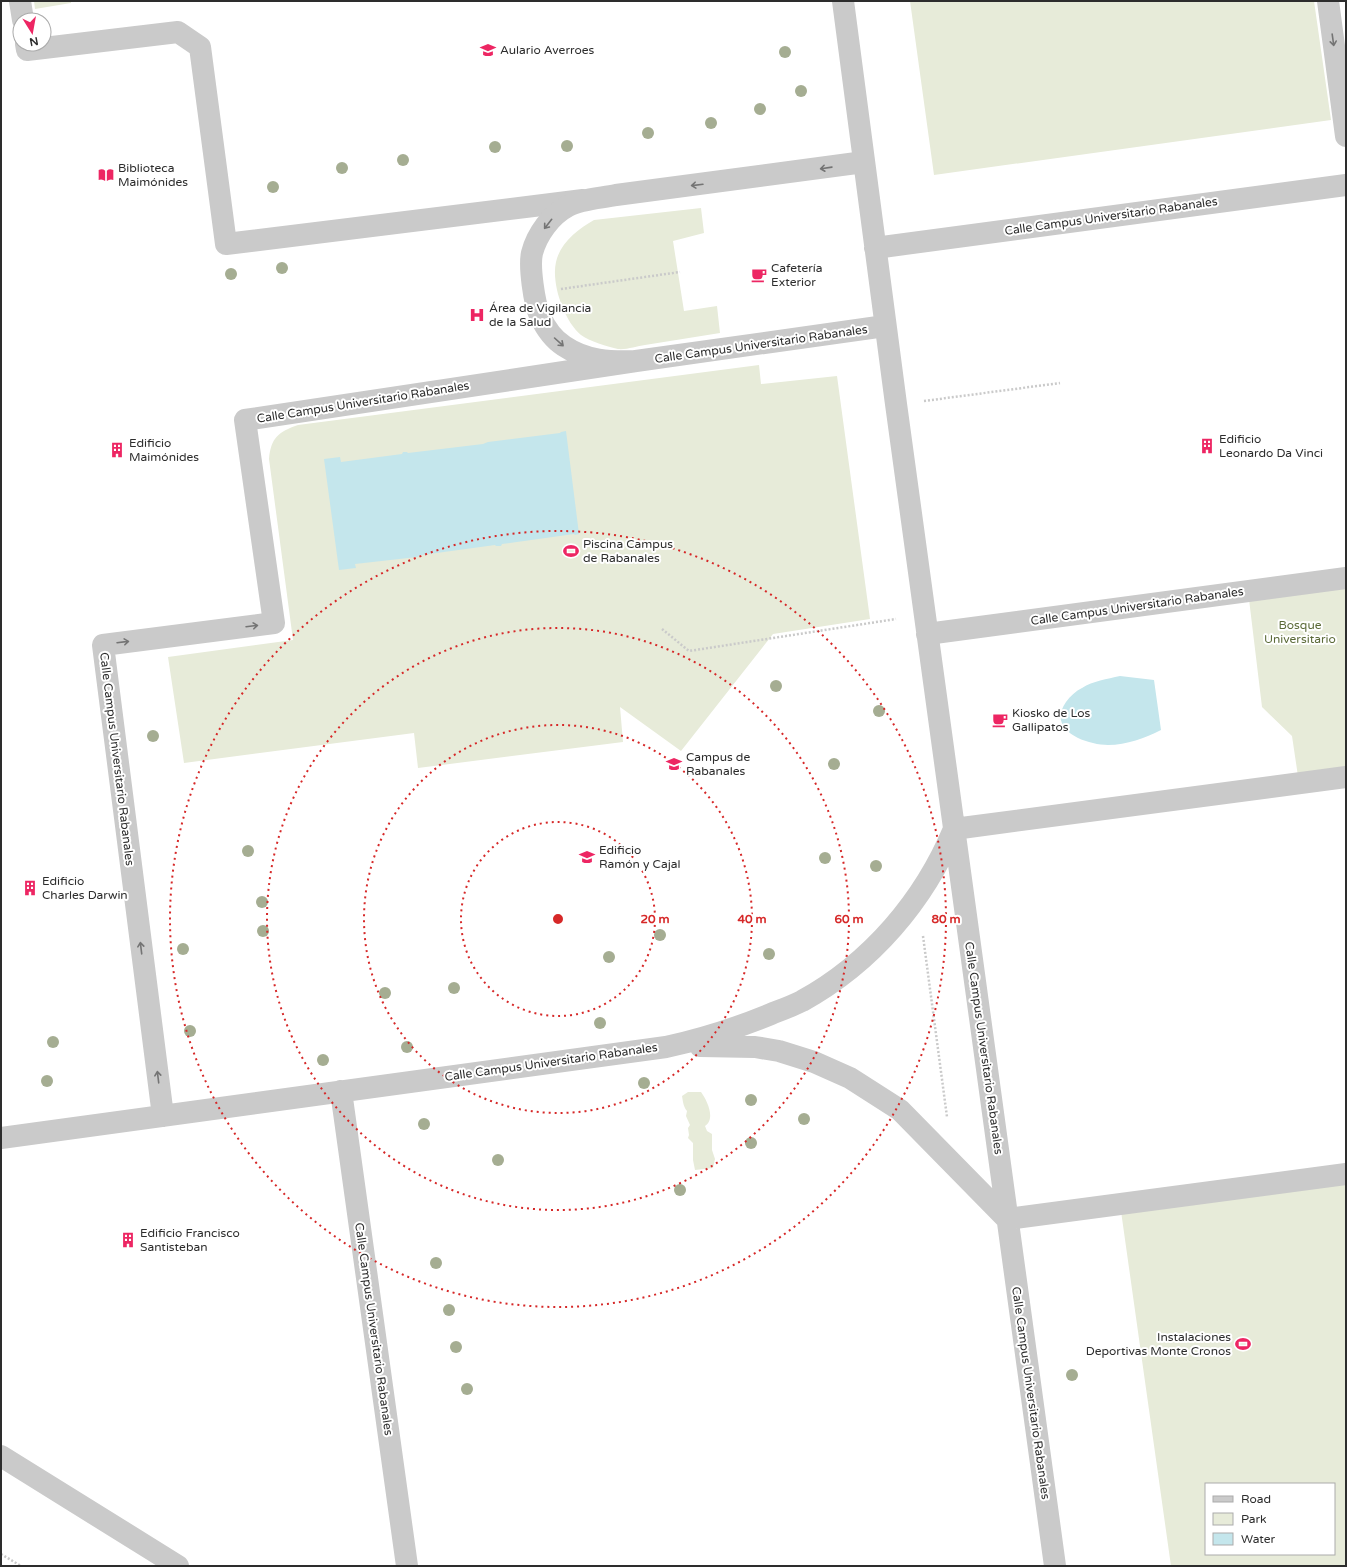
<svg xmlns="http://www.w3.org/2000/svg" width="1347" height="1567" viewBox="0 0 1347 1567" font-family="'Varela Round',sans-serif">
<style>
.green{fill:#e7ebd9;fill-rule:evenodd}
.water{fill:#c4e6ec}
.lines{fill:none;stroke-linecap:round;stroke-linejoin:round}
.path{stroke:#cacaca;stroke-width:2.5;stroke-dasharray:2 2;stroke-linecap:butt}
.pedestrian{stroke:#cacaca;stroke-width:22}
.minor{stroke:#cacaca;stroke-width:22}
.tree{fill:#a5ad92}
.oneway{stroke:#747474}
.ring{fill:none;stroke:#d62828;stroke-width:2;stroke-dasharray:2 4}
.labels{text-anchor:middle;stroke-width:4;stroke-linejoin:round;paint-order:stroke}
.poi-label{font-size:12px;fill:#2d2d2d;stroke:#fff;text-anchor:start}
.street-label{font-size:12px;fill:#2d2d2d;stroke:#fff}
.park-label{font-size:12px;fill:#5b6a38;stroke:#fff}
.centre{fill:#d62828;stroke:#fff;stroke-width:2}
.ring-label{font-size:12px;text-anchor:middle;font-weight:bold;fill:#d62828;stroke:#fff;stroke-width:4;stroke-linejoin:round;paint-order:stroke}
</style>
<rect width="100%" height="100%" fill="#fff"/>
<!-- green -->
<path class="green" d="M34 1H71V3L35 9Z
M910 1H1314L1331 120 934 175Z
M701 208 704 233 673 241 684 311 717 306 720 333C695 337 670 341 645 345 637 346 626 350 618 349 608 347 589 341 581 335 564 321 551 283 556 262 560 243 578 229 594 220Z
M759 365 761 384 837 376 870 619 773 634 681 751 620 707 623 742 418 768 414 733 184 763 168 657 293 640 269 459C271 438 278 432 298 425Z
M1346 578V777L1299 783 1292 736 1262 707 1248 591Z
M688 1092H701C707 1100 716 1119 705 1126L707 1131 712 1134V1150L715 1159 713 1168 695 1170 693 1160V1143L688 1138 689 1135 688 1128 690 1125 686 1116 687 1111C683 1106 683 1101 682 1096Z
M1346 1176V1566H1171L1120 1204ZM1206 1484H1334V1554H1206Z"/>
<!-- water -->
<path class="water" d="M566 431 579 534 575 535 574 534 502 544 501 546H496L495 545 422 555 417 557 355 564 356 568 339 570 324 459 340 457 341 462 402 454 403 452H407L408 453 483 444 488 442 560 433 561 432Z
M1120 676 1154 680 1161 730C1145 738 1127 745 1108 745 1086 745 1046 730 1066 702 1070 696 1076 691 1082 688 1093 681 1107 679 1120 676Z"/>
<g class="lines">
<!-- path -->
<path class="path" d="M561 289 680 272
M924 401 1060 383
M662 629 689 651 896 619
M923 936 947 1117
M1 1554 21 1566"/>
<!-- pedestrian -->
<path class="pedestrian" d="M20 1 23 20
M26 44 27 50 178 32 200 47 226 244 583 200"/>
<!-- minor -->
<path class="minor" d="M843 1 896 404 1055 1566
M1328 1 1346 136
M864 162 616 195C602 198 581 199 568 206 551 215 537 234 532 253 529 266 534 303 540 316 545 327 553 339 564 346 586 361 610 362 636 361L885 326
M875 248 1346 185
M927 634 1346 578
M700 1046 755 1047 779 1051 814 1062 850 1078 900 1110 1007 1219 1346 1174
M341 1091 407 1566
M163 1116 103 645 274 623 245 420 636 361
M1 1138 666 1047C703 1039 737 1028 771 1014 781 1010 792 1006 802 1001 871 963 924 901 954 829L1346 777
M1 1456 178 1566"/>
</g>
<!-- trees -->
<g class="tree">
<circle cx="785" cy="52" r="6"/>
<circle cx="801" cy="91" r="6"/>
<circle cx="760" cy="109" r="6"/>
<circle cx="711" cy="123" r="6"/>
<circle cx="648" cy="133" r="6"/>
<circle cx="567" cy="146" r="6"/>
<circle cx="495" cy="147" r="6"/>
<circle cx="403" cy="160" r="6"/>
<circle cx="342" cy="168" r="6"/>
<circle cx="273" cy="187" r="6"/>
<circle cx="282" cy="268" r="6"/>
<circle cx="231" cy="274" r="6"/>
<circle cx="776" cy="686" r="6"/>
<circle cx="879" cy="711" r="6"/>
<circle cx="153" cy="736" r="6"/>
<circle cx="834" cy="764" r="6"/>
<circle cx="248" cy="851" r="6"/>
<circle cx="825" cy="858" r="6"/>
<circle cx="876" cy="866" r="6"/>
<circle cx="262" cy="902" r="6"/>
<circle cx="263" cy="931" r="6"/>
<circle cx="660" cy="935" r="6"/>
<circle cx="183" cy="949" r="6"/>
<circle cx="769" cy="954" r="6"/>
<circle cx="609" cy="957" r="6"/>
<circle cx="454" cy="988" r="6"/>
<circle cx="385" cy="993" r="6"/>
<circle cx="600" cy="1023" r="6"/>
<circle cx="190" cy="1031" r="6"/>
<circle cx="53" cy="1042" r="6"/>
<circle cx="407" cy="1047" r="6"/>
<circle cx="323" cy="1060" r="6"/>
<circle cx="47" cy="1081" r="6"/>
<circle cx="644" cy="1083" r="6"/>
<circle cx="751" cy="1100" r="6"/>
<circle cx="804" cy="1119" r="6"/>
<circle cx="424" cy="1124" r="6"/>
<circle cx="751" cy="1143" r="6"/>
<circle cx="498" cy="1160" r="6"/>
<circle cx="680" cy="1190" r="6"/>
<circle cx="436" cy="1263" r="6"/>
<circle cx="449" cy="1310" r="6"/>
<circle cx="456" cy="1347" r="6"/>
<circle cx="1072" cy="1375" r="6"/>
<circle cx="467" cy="1389" r="6"/>
</g>
<!-- one-way arrows -->
<defs><path id="oneway-shaft" d="M-6 0H5M1.5-3L5.5 0L1.5 3" fill="none" stroke-width="1.6" stroke-linecap="round" stroke-linejoin="round"/></defs>
<g class="oneway">
<use href="#oneway-shaft" transform="translate(1333 40) rotate(82)"/>
<use href="#oneway-shaft" transform="translate(826 168) rotate(172)"/>
<use href="#oneway-shaft" transform="translate(697 185) rotate(173)"/>
<use href="#oneway-shaft" transform="translate(548 224) rotate(128)"/>
<use href="#oneway-shaft" transform="translate(559 342) rotate(42)"/>
<use href="#oneway-shaft" transform="translate(252 626) rotate(-7)"/>
<use href="#oneway-shaft" transform="translate(123 642) rotate(-7)"/>
<use href="#oneway-shaft" transform="translate(141 948) rotate(-97)"/>
<use href="#oneway-shaft" transform="translate(158 1077) rotate(-97)"/>
</g>
<!-- distance rings -->
<g class="ring">
<circle cx="558" cy="919" r="97"/>
<circle cx="558" cy="919" r="194"/>
<circle cx="558" cy="919" r="291"/>
<circle cx="558" cy="919" r="388"/>
</g>
<!-- icons -->
<defs>
<symbol id="university-bare" viewBox="-9 -9 18 18"><path d="M0-5L7-2L0 1L-7-2ZM-4 1L0 2.5L4 1V4Q0 6-4 4Z" fill="#ed2663" stroke="#fff" stroke-width="2.5" paint-order="stroke"/></symbol>
<symbol id="library-bare" viewBox="-9 -9 18 18"><path d="M-6-4Q-3-5.5-.7-3.5V5Q-3 3-6 4ZM6-4Q3-5.5 .7-3.5V5Q3 3 6 4Z" fill="#ed2663" stroke="#fff" stroke-width="2.5" paint-order="stroke"/></symbol>
<symbol id="cafe-bare" viewBox="-9 -9 18 18"><path d="M-5.5-4.5H6V0H3Q3 3.5 0 3.5H-2.5Q-5.5 3.5-5.5 0ZM3-3.2v2h1.7v-2ZM-6 4.5H4V6H-6Z" fill="#ed2663" stroke="#fff" stroke-width="2.5" paint-order="stroke"/></symbol>
<symbol id="hospital-bare" viewBox="-9 -9 18 18"><path d="M-5-5h3v3.5h4V-5h3V5h-3V1.5h-4V5h-3Z" fill="#ed2663" stroke="#fff" stroke-width="2.5" paint-order="stroke"/></symbol>
<symbol id="building-bare" viewBox="-9 -9 18 18"><path d="M-4-6H4V6H1V3H-1V6H-4ZM-2.5-4.3h1.7v1.8h-1.7ZM.8-4.3h1.7v1.8H.8ZM-2.5-1h1.7V.8h-1.7ZM.8-1h1.7V.8H.8Z" fill="#ed2663" stroke="#fff" stroke-width="2.5" paint-order="stroke"/></symbol>
<symbol id="stadium-bare" viewBox="-9 -9 18 18"><path d="M0-5a6.5 5 0 1 0 0 10a6.5 5 0 1 0 0-10ZM-3.5-1.8h7v3.6h-7Z" fill="#ed2663" stroke="#fff" stroke-width="2.5" paint-order="stroke"/></symbol>
</defs>
<g fill-rule="evenodd">
<use href="#university-bare" x="477" y="39" width="22" height="22"/>
<use href="#library-bare" x="95" y="164" width="22" height="22"/>
<use href="#cafe-bare" x="748" y="264" width="22" height="22"/>
<use href="#hospital-bare" x="466" y="304" width="22" height="22"/>
<use href="#building-bare" x="1196" y="435" width="22" height="22"/>
<use href="#building-bare" x="106" y="439" width="22" height="22"/>
<use href="#stadium-bare" x="560" y="540" width="22" height="22"/>
<use href="#cafe-bare" x="989" y="709" width="22" height="22"/>
<use href="#university-bare" x="663" y="753" width="22" height="22"/>
<use href="#university-bare" x="576" y="846" width="22" height="22"/>
<use href="#building-bare" x="19" y="877" width="22" height="22"/>
<use href="#building-bare" x="117" y="1229" width="22" height="22"/>
<use href="#stadium-bare" x="1232" y="1333" width="22" height="22"/>
</g>
<g class="labels">
<!-- poi labels -->
<g class="poi-label">
<text x="500" y="54">Aulario Averroes</text>
<text x="118" y="172">Biblioteca<tspan x="118" dy="14">Maimónides</tspan></text>
<text x="771" y="272">Cafetería<tspan x="771" dy="14">Exterior</tspan></text>
<text x="489" y="312">Área de Vigilancia<tspan x="489" dy="14">de la Salud</tspan></text>
<text x="1219" y="443">Edificio<tspan x="1219" dy="14">Leonardo Da Vinci</tspan></text>
<text x="129" y="447">Edificio<tspan x="129" dy="14">Maimónides</tspan></text>
<text x="583" y="548">Piscina Campus<tspan x="583" dy="14">de Rabanales</tspan></text>
<text x="1012" y="717">Kiosko de Los<tspan x="1012" dy="14">Gallipatos</tspan></text>
<text x="686" y="761">Campus de<tspan x="686" dy="14">Rabanales</tspan></text>
<text x="599" y="854">Edificio<tspan x="599" dy="14">Ramón y Cajal</tspan></text>
<text x="42" y="885">Edificio<tspan x="42" dy="14">Charles Darwin</tspan></text>
<text x="140" y="1237">Edificio Francisco<tspan x="140" dy="14">Santisteban</tspan></text>
<text x="1231" y="1341" text-anchor="end">Instalaciones<tspan x="1231" dy="14">Deportivas Monte Cronos</tspan></text>
</g>
<!-- street labels -->
<g class="street-label">
<text transform="translate(1111 216) rotate(-8)" y="4">Calle Campus Universitario Rabanales</text>
<text transform="translate(761 344) rotate(-8)" y="4">Calle Campus Universitario Rabanales</text>
<text transform="translate(363 402) rotate(-9)" y="4">Calle Campus Universitario Rabanales</text>
<text transform="translate(1137 606) rotate(-8)" y="4">Calle Campus Universitario Rabanales</text>
<text transform="translate(117 759) rotate(83)" y="4">Calle Campus Universitario Rabanales</text>
<text transform="translate(984 1048) rotate(82)" y="4">Calle Campus Universitario Rabanales</text>
<text transform="translate(551 1062) rotate(-8)" y="4">Calle Campus Universitario Rabanales</text>
<text transform="translate(374 1329) rotate(82)" y="4">Calle Campus Universitario Rabanales</text>
<text transform="translate(1031 1393) rotate(82)" y="4">Calle Campus Universitario Rabanales</text>
</g>
<!-- park labels -->
<g class="park-label">
<text x="1300" y="629">Bosque<tspan x="1300" dy="14">Universitario</tspan></text>
</g>
</g>
<circle cx="558" cy="919" r="6" class="centre"/>
<g class="ring-label">
<text x="655" y="923">20 m</text>
<text x="752" y="923">40 m</text>
<text x="849" y="923">60 m</text>
<text x="946" y="923">80 m</text>
</g>
<!-- border -->
<rect width="1347" height="1567" fill="none" stroke="#2d2d2d" stroke-width="4"/>
<!-- legend -->
<rect x="1205" y="1483" width="130" height="72" fill="#ffffff" stroke="#ababab"/>
<rect x="1213" y="1496" width="20" height="6" fill="#cacaca" stroke="#ababab"/>
<text x="1241" y="1503" font-size="12" fill="#2d2d2d">Road</text>
<rect x="1213" y="1513" width="20" height="12" fill="#e7ebd9" stroke="#ababab"/>
<text x="1241" y="1523" font-size="12" fill="#2d2d2d">Park</text>
<rect x="1213" y="1533" width="20" height="12" fill="#c4e6ec" stroke="#ababab"/>
<text x="1241" y="1543" font-size="12" fill="#2d2d2d">Water</text>
<!-- north arrow -->
<g transform="translate(32 32) rotate(169)"><circle r="19" fill="#ffffff" stroke="#ababab"/>
<path d="M0-3L7 15L0 10L-7 15Z" fill="#ed2663"/>
<text y="-6" font-size="11" font-weight="bold" text-anchor="middle" fill="#2d2d2d">N</text>
</g>
</svg>
